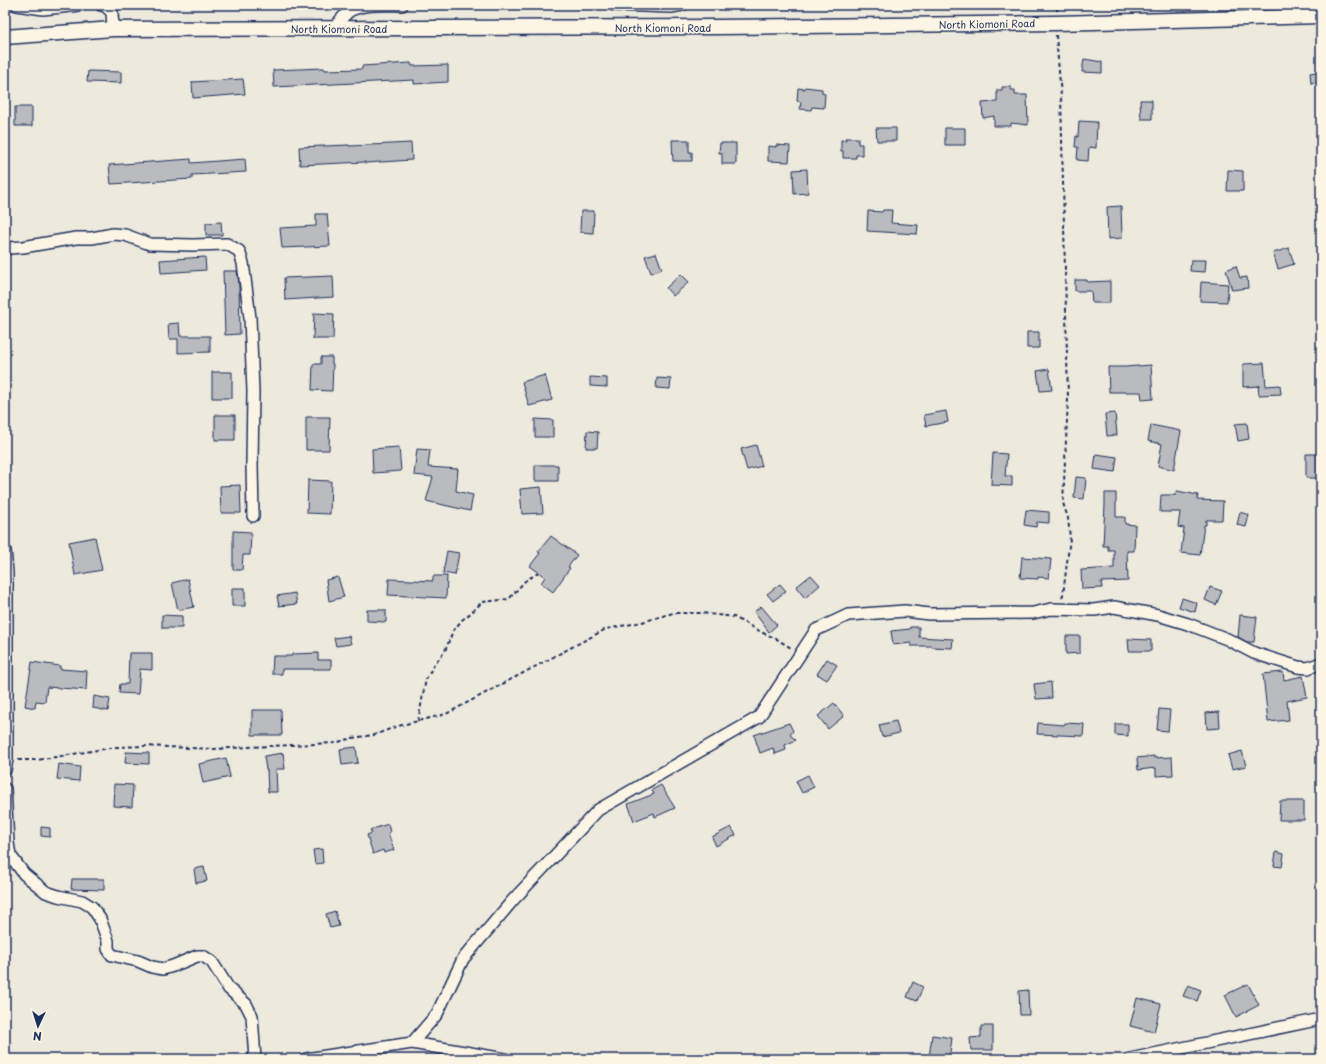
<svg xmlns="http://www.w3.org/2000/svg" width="1326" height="1064" viewBox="0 0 1326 1064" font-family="'Playpen Sans',sans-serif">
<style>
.building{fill:#babbbe;stroke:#1b2f5e}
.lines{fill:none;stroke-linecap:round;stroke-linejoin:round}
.minor-casing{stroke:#1b2f5e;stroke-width:14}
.major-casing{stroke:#1b2f5e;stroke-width:17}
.path{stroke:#1b2f5e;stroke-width:2;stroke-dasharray:4 3;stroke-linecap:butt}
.minor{stroke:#fcf5e5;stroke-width:11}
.major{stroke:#fcf5e5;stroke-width:14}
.labels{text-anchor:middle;stroke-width:3;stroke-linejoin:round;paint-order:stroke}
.street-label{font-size:10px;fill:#1b2f5e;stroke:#fcf5e5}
</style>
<rect width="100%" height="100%" fill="#eee9dd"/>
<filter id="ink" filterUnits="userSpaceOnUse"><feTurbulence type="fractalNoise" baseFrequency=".025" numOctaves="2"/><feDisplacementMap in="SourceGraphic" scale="8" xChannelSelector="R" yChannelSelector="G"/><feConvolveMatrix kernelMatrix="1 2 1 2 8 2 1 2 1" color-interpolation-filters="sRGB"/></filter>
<g filter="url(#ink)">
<!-- building -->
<path class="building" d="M1084 59 1102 62V73L1082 72Z
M411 63 412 66 448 65V82L414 84V80L274 87 273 70 324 68 325 70 362 69V66Z
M88 71 121 72V83L87 82Z
M1321 71V82L1311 83 1310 73Z
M243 79 245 94 193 98 192 82Z
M805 87 822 89V93L825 94 824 108 812 107 811 110 800 109 801 102 797 101 798 88 805 89Z
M1002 87H1011V90H1015V95H1027L1028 125 1011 123V126H994V116L983 118 982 103 997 102V90H1002Z
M1140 100H1152V119H1141Z
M15 107H32V126H15Z
M1079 121 1097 122 1096 148 1089 147 1088 161 1077 160 1078 147H1075L1076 136 1078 137Z
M876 128H896V141H877Z
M945 128H965V145H945Z
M845 138H858V144H862V155H856V158H843V151H841V140H846Z
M672 140H689V152H692V161H673Z
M411 143 412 160 365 163V162L300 165 299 147 349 145V146Z
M720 143H736V164H722V153H719Z
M776 145 790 146 789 162 768 161V146L776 147Z
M191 159V163L245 159 246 172 192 175V179L111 184 109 165Z
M807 169 808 193 794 194 793 170Z
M1228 170 1243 171V191H1227Z
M1121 206 1122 238 1108 239 1107 207Z
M883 210H892L891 223 918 225 917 234 867 231 868 211 882 212Z
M581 211H594L593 233 580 232Z
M316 214H327L330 246 282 248 280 228 316 226Z
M221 222 222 235H206V223Z
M1289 248 1294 264 1278 269 1273 253Z
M656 253 662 269 651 273 645 256Z
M205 257 206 270 161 273 160 260Z
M1191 260H1206L1205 272 1190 271Z
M1236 266 1240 278 1247 277 1248 288 1232 290 1226 270Z
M223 271H237L239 284 240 334 225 335Z
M681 274 689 282 673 296 666 288Z
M333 276 334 297 285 300 284 278Z
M1075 280H1087V282L1110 281V303H1092L1091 291H1075Z
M1201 282 1228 284 1227 302 1200 301Z
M314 313 334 314 333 339H313Z
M179 323 180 336H210V352L178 353V339H169L168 324Z
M1027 332H1039V348H1027Z
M321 357H332V364H333L332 391 312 390 313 364H321Z
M1264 363 1266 386 1280 385 1281 394 1259 395 1258 386H1260L1243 387V364Z
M1151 365 1153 399 1142 400 1141 392H1109L1108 367H1125Z
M1049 369 1052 390 1040 391 1037 371Z
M212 372H232V398H212Z
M545 375 552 400 529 406 522 382Z
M590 377 607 378V387L590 386Z
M657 378 671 379 670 389 656 388Z
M946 411 948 422 926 426 924 415Z
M1115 413 1117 435 1107 436 1105 414Z
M215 415H235V440H215Z
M306 417H330L329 450H306Z
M535 419 553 420V437H535Z
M1247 423 1249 439 1238 441 1235 424Z
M1151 425 1181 431 1174 470 1158 466 1162 444 1148 441Z
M587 431 598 432 597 448H586Z
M756 445 762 466 747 470 741 449Z
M399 447 401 471 373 473 372 449Z
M417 449 430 450 428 467 458 469 456 491 473 495 470 511 426 501 433 477 414 475Z
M993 453 1007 454 1005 476H1012V486L991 485Z
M1096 454 1117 457 1115 472 1094 469Z
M1306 454H1321V478H1306Z
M535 465H558V481H535Z
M1076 477 1086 478 1084 499 1074 498Z
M308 480 331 481 330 514 307 513Z
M240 485 241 513H221L220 486Z
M541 487 543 513 522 514 520 489Z
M1177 491 1198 495 1197 500 1223 501 1222 520H1206V525H1204L1200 555 1181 553 1184 528 1178 527 1180 512H1160L1161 495H1176Z
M1105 493H1116V517H1125V524L1135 525 1134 551H1127L1128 581 1101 582 1102 588 1082 589 1081 570 1114 568V550H1108V546H1103L1105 504Z
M1026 510 1049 512V523L1037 522 1036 527 1024 525Z
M1240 512 1249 515 1246 527 1237 525Z
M233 531 251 532 250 555H243L242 570H233Z
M551 536 577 555 568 567 570 568 553 592 541 583 545 577 530 566 540 553 538 552Z
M95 537 102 570 75 575 69 542Z
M447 551 459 553 455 575 443 573Z
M1022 557 1051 559 1049 578 1038 577V579L1020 578Z
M811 575 820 585 805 598 796 587Z
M433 576H447L446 598 388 595 389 579 433 581Z
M338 577 344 597 329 601 326 580Z
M188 579 194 607 178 610 172 583Z
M780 584 786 591 773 601 767 594Z
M1210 587 1222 591 1216 605 1205 600Z
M232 588H245V606H232Z
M295 593 297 604 279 606 277 596Z
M1182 598 1197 603 1195 612 1179 607Z
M761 606 777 625 769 632 754 612Z
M367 610H386V622L367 621Z
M162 615 182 616V628H162Z
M1240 615 1257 617 1254 642H1247L1238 637Z
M910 627H919V637L953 639 952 648 932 647V646H911V643L893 645 891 631 910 629Z
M349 636 351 644 336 646 334 638Z
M1066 636H1080V653L1066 654Z
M1128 639 1151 640V651H1129Z
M129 653H152V670L140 669 138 694 119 693 120 684H128Z
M318 653V660H331V669H282V674H272L273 656H292V654Z
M827 659 837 665 827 680 817 674Z
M32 662 60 666V669L87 671 86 690 47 687 45 702 36 701 35 708 25 706Z
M1283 672 1284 680 1303 676 1307 697 1287 701 1289 720 1268 722 1263 674Z
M1051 682 1052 698 1036 699 1034 684Z
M94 696 110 699 108 711 93 708Z
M834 703 844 716 828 729 818 716Z
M1159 709 1170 710 1168 731 1157 730Z
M252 710H281L282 735H252Z
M1219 712 1220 728 1207 729 1206 713Z
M896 721 899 733 882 737 879 725Z
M789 723 793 731 790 735 796 740 785 745 786 750 775 754 773 748 760 753 754 735Z
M1038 723 1064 725 1065 723 1084 724 1083 736 1037 734Z
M1115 724H1128V736L1115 735Z
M356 747 358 763 342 765 340 749Z
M1242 751 1246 766 1232 769 1228 755Z
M126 752 149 753V764L125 763Z
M283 753 285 769H276L277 792H268L267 770H266L264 756Z
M1154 756V758L1172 757 1173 775 1156 776V768L1138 770 1137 758Z
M226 758 230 777 203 783 199 764Z
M59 764 80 767 79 781 57 779Z
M808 775 814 787 802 793 796 781Z
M114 784 133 785 132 807 113 806Z
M661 785 675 808 655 817 654 813 634 821 628 804 654 794 652 790Z
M1280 801H1304V820H1279Z
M388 824 390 832 388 833 394 850 384 853 383 850 373 854 367 835 372 833 370 830Z
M41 827 50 828V837L41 836Z
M731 827 736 835 716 846 712 837Z
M322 849 323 863 315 864 313 850Z
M1276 852 1284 854 1282 867 1274 866Z
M204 867 207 881 196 883 194 869Z
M72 879H104V890L71 889Z
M335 911 339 926 330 928 326 914Z
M913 982 923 987 917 1001 907 997Z
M1248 984 1259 1005 1236 1017 1225 995Z
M1188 985 1201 990 1197 1001 1183 996Z
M1028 990 1029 1015H1020L1019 991Z
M1137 998 1161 1004 1154 1032 1130 1026Z
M981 1026H993V1050H971L970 1038 981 1037Z
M932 1035 952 1038 949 1059 929 1058Z"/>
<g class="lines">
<defs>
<path id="minor" d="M17 5 43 9 80 5
M101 5 105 6 112 12 113 29
M614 5 671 7 682 5
M334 29C339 22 344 14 351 10 366 3 386 5 402 5
M5 246 9 248 23 247 76 238H92L113 234 125 235 150 244 193 245 227 244 239 251 243 263 250 318 253 391 252 465 253 516
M5 550 7 573V760L5 770
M5 789 8 843 10 855 24 874 46 892 58 896 82 901 92 907 100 919 108 941V949L112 955 138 961 152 967 163 969 173 966 197 956H203L212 962 229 989 246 1004 252 1016 255 1059
M412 1043 437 1014 463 959 513 900 598 810 759 717 816 630 848 615 905 611 929 614 1033 613 1051 609 1094 610 1114 607 1158 615 1188 624 1227 639 1254 653 1298 667 1308 668 1321 663
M306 1059 412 1043 505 1059
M1130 1059 1321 1019"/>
<path id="major" d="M5 37 113 29 717 27 1056 23 1321 16"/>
</defs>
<!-- minor casing -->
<use href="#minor" class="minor-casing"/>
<!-- major casing -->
<use href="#major" class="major-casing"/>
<!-- path -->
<path class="path" d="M1057 11 1058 5
M1056 35 1061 96 1068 399 1063 503 1068 518 1070 538 1063 595 1061 598
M418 721 426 679 434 665 445 651 453 631 462 620 472 612 482 602 509 599 525 581 538 573
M18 760H37L116 747 144 746 214 749 249 747 335 743 352 738 374 735 398 726 446 714 606 629 642 622 673 613H701L734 617 763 633 775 638 791 648"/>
<!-- minor -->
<use href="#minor" class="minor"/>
<!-- major -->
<use href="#major" class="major"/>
</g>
</g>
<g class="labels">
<!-- street labels -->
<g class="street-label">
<text transform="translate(987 24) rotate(-1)" y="4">North Kiomoni Road</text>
<text x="663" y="32">North Kiomoni Road</text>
<text x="339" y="33">North Kiomoni Road</text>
</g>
</g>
<!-- margin -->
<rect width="1326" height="1064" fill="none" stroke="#fcf5e5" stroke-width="20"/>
<rect x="10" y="10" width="1306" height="1044" fill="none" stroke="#1b2f5e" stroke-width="1.5" filter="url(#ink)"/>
<!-- north arrow -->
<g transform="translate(38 1026) rotate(184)" stroke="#fcf5e5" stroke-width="3" paint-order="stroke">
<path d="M0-3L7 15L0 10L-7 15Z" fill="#1b2f5e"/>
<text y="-6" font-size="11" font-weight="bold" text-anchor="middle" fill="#1b2f5e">N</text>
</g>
</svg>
